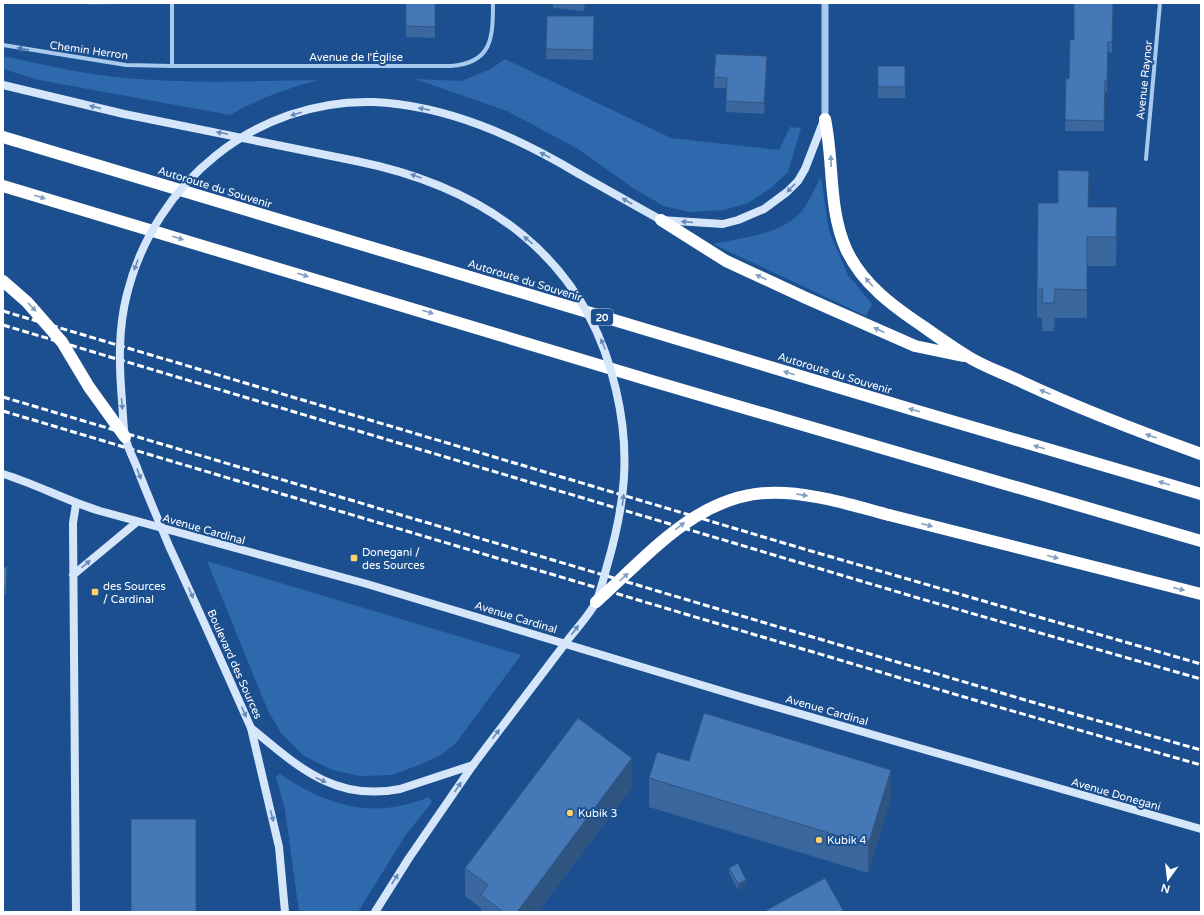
<svg xmlns="http://www.w3.org/2000/svg" width="1204" height="915" viewBox="0 0 1204 915" font-family="'Varela Round',sans-serif">
<style>
.green{fill:#2e69ad}
.lines{fill:none;stroke-linecap:round;stroke-linejoin:round}
.minor{stroke:#a9c9ee;stroke-width:4}
.tertiary{stroke:#a9c9ee;stroke-width:7}
.secondary{stroke:#d6e6fa;stroke-width:8}
.motorway{stroke:#fff;stroke-width:12}
.rail{stroke:#fff;stroke-width:3;stroke-dasharray:7 3;stroke-linecap:butt}
.secondary-bridge{stroke:#d6e6fa;stroke-width:8}
.motorway-bridge{stroke:#fff;stroke-width:12}
.wall{fill:#3a679d}
.shaded-wall{fill:#305480}
.building{fill:#4478b7;stroke:#305480}
.oneway{fill:#4674ac}
.oneway2{fill:#668bba}
.oneway3{fill:#829ec1}
.poi-dot{fill:#ffd166;stroke:#1b4f8f;stroke-width:1.5}
.labels{text-anchor:middle;stroke-width:4;stroke-linejoin:round;paint-order:stroke}
.shield{fill:#1b4f8f;stroke:#bbcadd;stroke-width:1}
.shield-label{font-size:10px;font-weight:bold;fill:#fff}
.street-label{font-size:11px;fill:#fff;stroke:#1b4f8f}
.poi-label{font-size:11px;fill:#fff;stroke:#1b4f8f;text-anchor:start}
</style>
<rect width="100%" height="100%" fill="#1b4f8f"/>
<!-- green -->
<path class="green" d="M3 56C44 65 84 74 126 78 190 84 254 81 318 80 286 89 258 99 230 115L39 80 3 69Z
M505 59 671 138 779 150 790 127 801 128 788 172 771 188 748 203 724 210 689 212 664 206 633 188 578 149 507 111 415 79 461 81 491 69Z
M821 177 829 231 848 275 872 304 866 316 713 244C741 238 787 234 804 208 811 198 815 187 821 177Z
M207 561 521 655 456 743 441 755 419 765 392 775 360 776 332 770 304 756 281 733 268 711Z
M280 774C327 806 374 820 429 797L432 802 405 836 358 912H299L285 810 276 777Z"/>
<g class="lines">
<!-- minor -->
<path class="minor" d="M172 3V66
M3 45 126 65 172 66H451C492 63 493 38 493 3
M1146 159 1160 3"/>
<!-- tertiary -->
<path class="tertiary" d="M825 119V3"/>
<!-- secondary -->
<path class="secondary" d="M3 85 124 114 356 161
M579 174 661 220 723 224 738 220 764 209 787 192 798 181 805 169 824 120
M3 474C36 484 67 501 100 511L367 584 738 696 1201 829
M76 504 73 523 76 912
M73 575 137 522
M251 728C297 766 335 802 400 789L473 765
M251 728 279 847 285 912
M375 912 409 858 473 765"/>
<!-- motorway -->
<path class="motorway" d="M825 119C834 162 828 208 846 249 862 284 894 307 924 327 938 337 952 347 967 356 984 367 1004 373 1022 382 1080 409 1140 432 1201 454
M3 137 914 410 1201 494
M3 186 652 381 1201 541
M661 220 726 261 806 298 915 346 963 356
M889 515 1201 594"/>
<!-- rail -->
<path class="rail" d="M3 311 804 549 1201 664
M3 325 918 598 1201 679
M3 397 1032 702 1201 750
M3 411 981 702 1201 765"/>
<!-- secondary-bridge -->
<path class="secondary-bridge" d="M356 161C485 187 586 257 616 390 631 453 625 505 607 566 604 577 601 589 597 600 591 614 573 632 564 645 534 685 503 725 473 765
M251 728C224 667 197 606 169 546 158 519 146 492 136 465 132 456 127 446 125 436 123 425 123 412 122 401 119 365 118 329 127 294 155 182 256 99 373 102 447 105 517 137 579 174"/>
<!-- motorway-bridge -->
<path class="motorway-bridge" d="M3 281 27 302 62 342 89 387 125 437
M596 602C651 553 703 487 785 493 820 495 855 506 889 515"/>
</g>
<!-- wall -->
<path class="wall" d="M88 3H120V4L88 5Z
M406 3H435V38L406 37Z
M553 3H585L584 11 553 8Z
M1113 3 1112 53 1108 52 1107 92H1105L1104 131H1065L1066 78 1069 79 1074 40Z
M547 16H594L593 60 546 59Z
M878 66H905V98H878Z
M767 67 764 114 726 112V88H714V77Z
M1088 207H1117L1116 266H1087V318H1055L1054 331H1042V318L1037 317V289Z
M3 567H7L6 595 3 594Z
M689 761 891 798 868 873 649 807V778Z
M632 787 538 912H481V908L465 896V868Z
M729 868 746 885 738 890 729 873Z"/>
<!-- shaded-wall -->
<path class="shaded-wall" d="M767 56V67L764 114V103Z
M632 758V787L538 912H517Z
M891 770V798L868 873V845Z
M746 880V885L738 890V884Z"/>
<!-- building -->
<path class="building" d="M406 3H435V27L406 26Z
M1074 3H1113L1112 42H1108L1107 81H1105L1104 121 1065 120 1066 78 1069 79 1070 39 1074 40Z
M547 16H594L593 50 546 49Z
M716 54 767 56 764 103 726 101 727 78 714 77Z
M878 66H905V87H878Z
M1058 170 1089 171 1088 207H1117L1116 237H1087V290L1055 289 1054 303H1042L1043 289H1037L1038 203H1058Z
M3 567H7L6 589H3Z
M704 713 891 770 868 845 649 778 657 752 689 761Z
M578 718 632 758 517 912H503L481 895 488 885 465 868Z
M131 819H196V912H131Z
M738 863 746 880 738 884 729 868Z
M825 878 844 912H763Z"/>
<!-- one-way arrows -->
<defs><path id="oneway-solid" d="M-6-.8H1V-3.2L6.5 0L1 3.2V.8H-6Z"/></defs>
<use class="oneway" href="#oneway-solid" transform="translate(23 49) rotate(-170)"/>
<g class="oneway2">
<use href="#oneway-solid" transform="translate(95 107) rotate(-167)"/>
<use href="#oneway-solid" transform="translate(424 109) rotate(-169)"/>
<use href="#oneway-solid" transform="translate(296 114) rotate(164)"/>
<use href="#oneway-solid" transform="translate(222 133) rotate(-169)"/>
<use href="#oneway-solid" transform="translate(545 155) rotate(-153)"/>
<use href="#oneway-solid" transform="translate(416 176) rotate(-161)"/>
<use href="#oneway-solid" transform="translate(791 188) rotate(134)"/>
<use href="#oneway-solid" transform="translate(627 201) rotate(-150)"/>
<use href="#oneway-solid" transform="translate(687 222) rotate(-175)"/>
<use href="#oneway-solid" transform="translate(528 240) rotate(-140)"/>
<use href="#oneway-solid" transform="translate(136 265) rotate(110)"/>
<use href="#oneway-solid" transform="translate(603 344) rotate(-112)"/>
<use href="#oneway-solid" transform="translate(122 404) rotate(85)"/>
<use href="#oneway-solid" transform="translate(139 474) rotate(69)"/>
<use href="#oneway-solid" transform="translate(623 500) rotate(-83)"/>
<use href="#oneway-solid" transform="translate(86 564) rotate(-41)"/>
<use href="#oneway-solid" transform="translate(191 593) rotate(66)"/>
<use href="#oneway-solid" transform="translate(575 630) rotate(-53)"/>
<use href="#oneway-solid" transform="translate(244 712) rotate(66)"/>
<use href="#oneway-solid" transform="translate(496 734) rotate(-53)"/>
<use href="#oneway-solid" transform="translate(321 780) rotate(25)"/>
<use href="#oneway-solid" transform="translate(458 787) rotate(-56)"/>
<use href="#oneway-solid" transform="translate(272 816) rotate(75)"/>
<use href="#oneway-solid" transform="translate(395 879) rotate(-57)"/>
</g>
<g class="oneway3">
<use href="#oneway-solid" transform="translate(831 161) rotate(-92)"/>
<use href="#oneway-solid" transform="translate(40 197) rotate(17)"/>
<use href="#oneway-solid" transform="translate(178 238) rotate(17)"/>
<use href="#oneway-solid" transform="translate(303 275) rotate(17)"/>
<use href="#oneway-solid" transform="translate(761 277) rotate(-155)"/>
<use href="#oneway-solid" transform="translate(869 282) rotate(-131)"/>
<use href="#oneway-solid" transform="translate(32 307) rotate(46)"/>
<use href="#oneway-solid" transform="translate(428 312) rotate(17)"/>
<use href="#oneway-solid" transform="translate(879 330) rotate(-156)"/>
<use href="#oneway-solid" transform="translate(789 373) rotate(-163)"/>
<use href="#oneway-solid" transform="translate(1045 392) rotate(-157)"/>
<use href="#oneway-solid" transform="translate(914 410) rotate(-164)"/>
<use href="#oneway-solid" transform="translate(1151 436) rotate(-160)"/>
<use href="#oneway-solid" transform="translate(1039 447) rotate(-164)"/>
<use href="#oneway-solid" transform="translate(1164 483) rotate(-164)"/>
<use href="#oneway-solid" transform="translate(802 495) rotate(9)"/>
<use href="#oneway-solid" transform="translate(927 525) rotate(15)"/>
<use href="#oneway-solid" transform="translate(680 526) rotate(-37)"/>
<use href="#oneway-solid" transform="translate(1053 557) rotate(14)"/>
<use href="#oneway-solid" transform="translate(624 577) rotate(-42)"/>
<use href="#oneway-solid" transform="translate(1179 589) rotate(14)"/>
</g>
<!-- markers -->
<g class="poi-dot">
<rect x="350" y="554" width="8" height="8" rx="2"/>
<rect x="91" y="588" width="8" height="8" rx="2"/>
<circle cx="570" cy="813" r="4"/>
<circle cx="819" cy="840" r="4"/>
</g>
<g class="labels">
<!-- shield labels -->
<rect class="shield" x="591" y="309" width="22" height="16" rx="3"/>
<g class="shield-label">
<text x="602" y="321">20</text>
</g>
<!-- street labels -->
<g class="street-label">
<text transform="translate(89 50) rotate(8)" y="4">Chemin Herron</text>
<text x="356" y="61">Avenue de l'Église</text>
<text transform="translate(1144 80) rotate(-84)" y="4">Avenue Raynor</text>
<text transform="translate(215 187) rotate(17)" y="4">Autoroute du Souvenir</text>
<text transform="translate(525 280) rotate(17)" y="4">Autoroute du Souvenir</text>
<text transform="translate(835 373) rotate(17)" y="4">Autoroute du Souvenir</text>
<text transform="translate(204 529) rotate(16)" y="4">Avenue Cardinal</text>
<text transform="translate(516 617) rotate(17)" y="4">Avenue Cardinal</text>
<text transform="translate(235 664) rotate(66)" y="4">Boulevard des Sources</text>
<text transform="translate(827 710) rotate(16)" y="4">Avenue Cardinal</text>
<text transform="translate(1116 794) rotate(16)" y="4">Avenue Donegani</text>
</g>
<!-- poi labels -->
<g class="poi-label">
<text x="362" y="556">Donegani /<tspan x="362" dy="13">des Sources</tspan></text>
<text x="103" y="590">des Sources<tspan x="103" dy="13">/ Cardinal</tspan></text>
<text x="578" y="817">Kubik 3</text>
<text x="827" y="844">Kubik 4</text>
</g>
</g>
<!-- border -->
<rect width="1204" height="915" fill="none" stroke="#ffffff" stroke-width="8"/>
<!-- north arrow -->
<g transform="translate(1168 879) rotate(195)" stroke="#1b4f8f" stroke-width="3" paint-order="stroke">
<path d="M0-3L7 15L0 10L-7 15Z" fill="#ffffff"/>
<text y="-6" font-size="11" font-weight="bold" text-anchor="middle" fill="#ffffff">N</text>
</g>
</svg>
